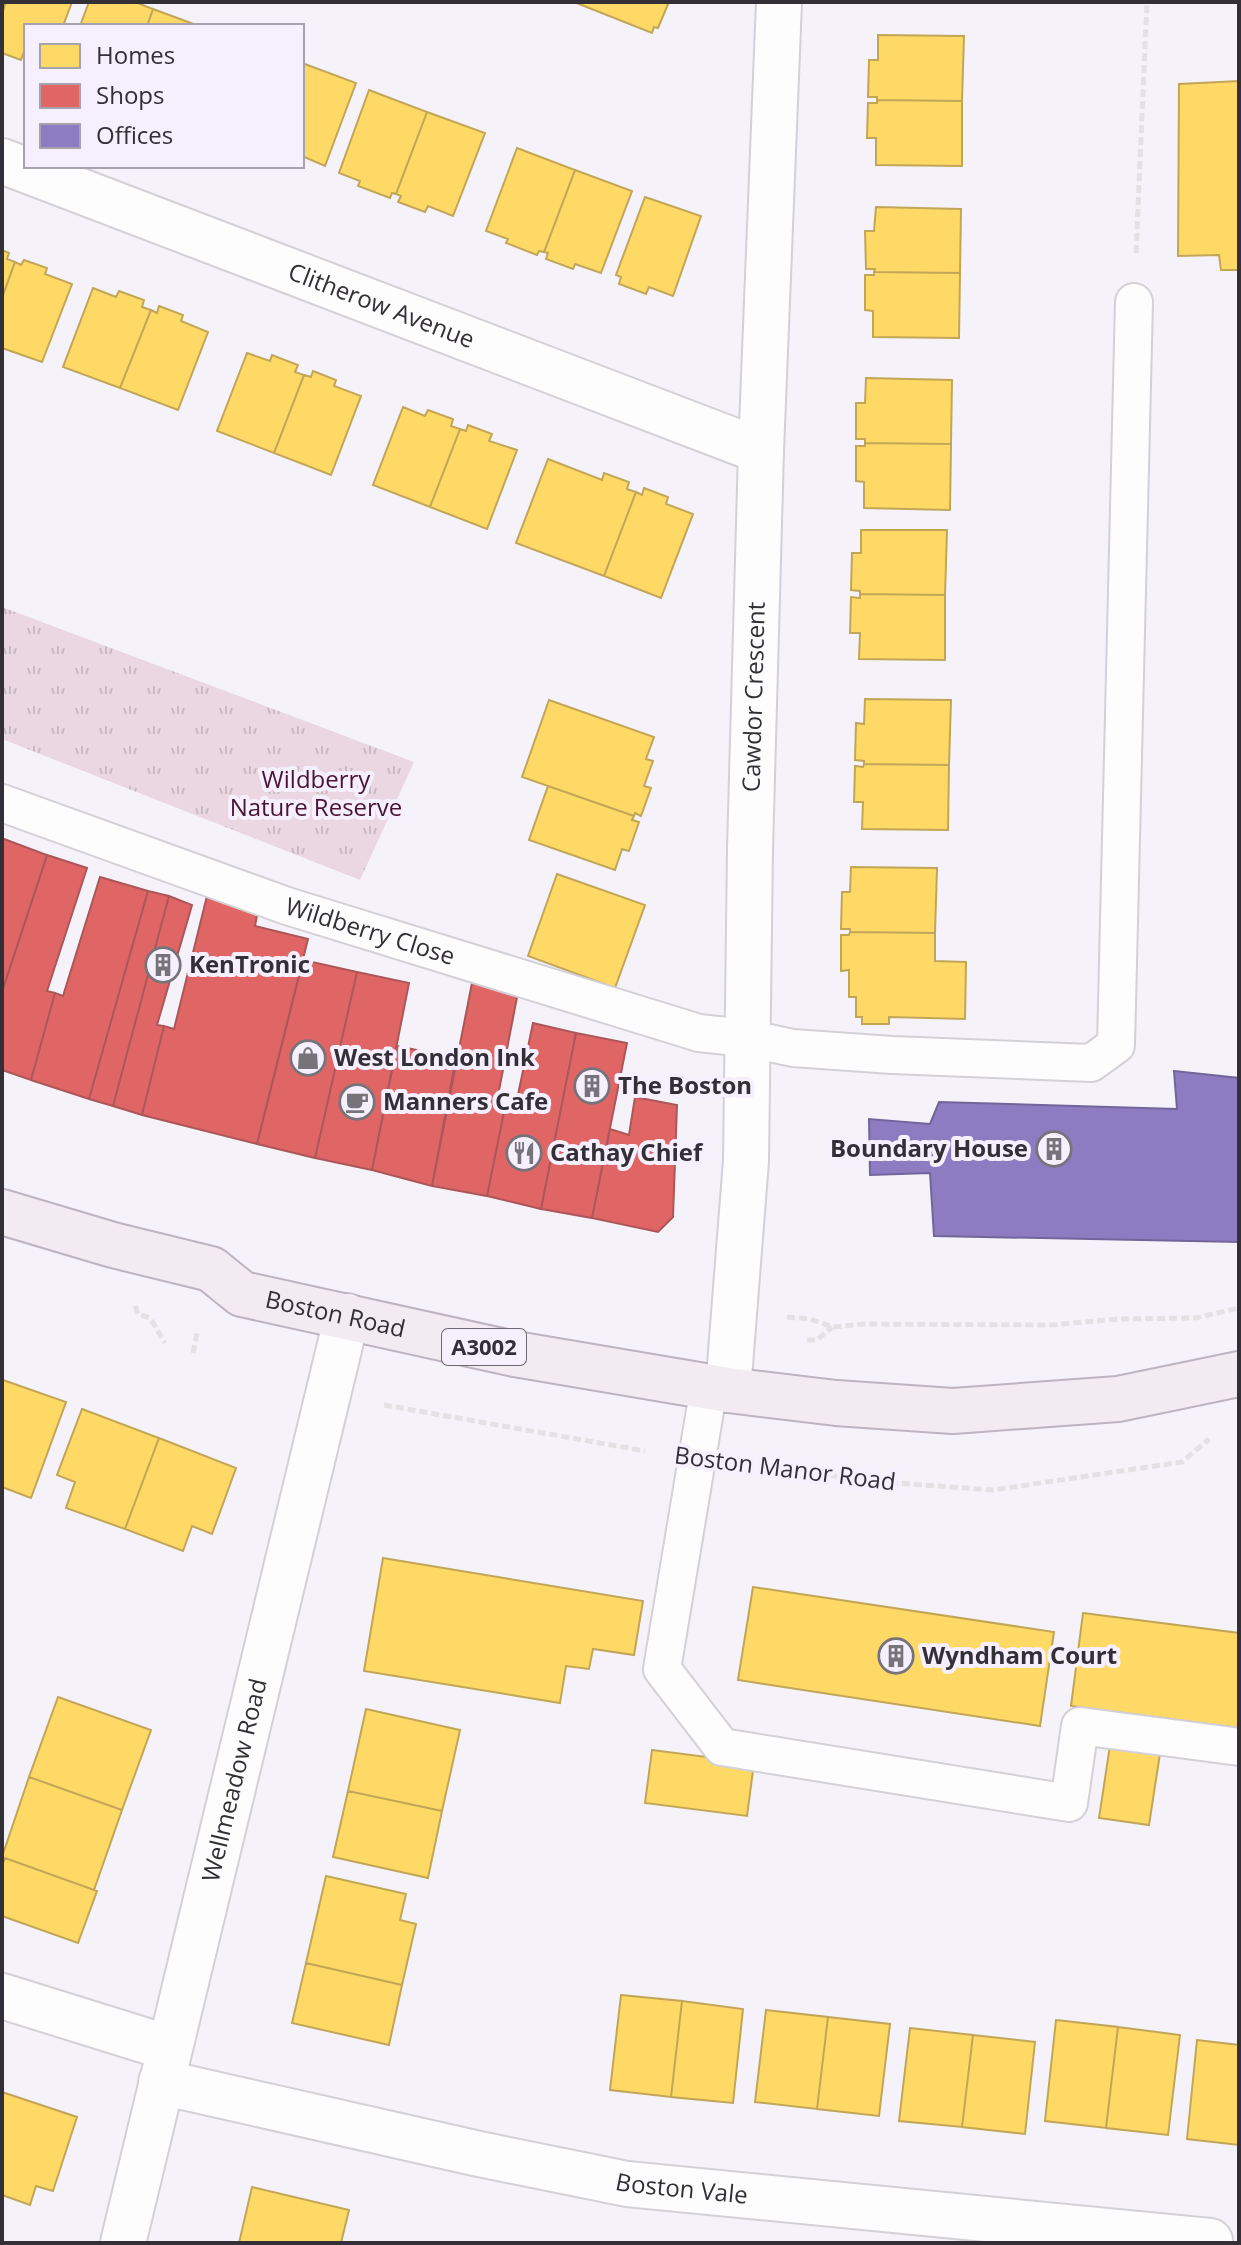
<svg xmlns="http://www.w3.org/2000/svg" width="1241" height="2245" viewBox="0 0 1241 2245" font-family="'Open Sans',sans-serif">
<style>
.park{fill:url(#park-tufts)}
.homes{fill:#ffd966;stroke:#c2a658;stroke-width:2}
.shops{fill:#e06666;stroke:#ac5658;stroke-width:2}
.offices{fill:#8e7cc3;stroke:#726599;stroke-width:2}
.lines{fill:none;stroke-linecap:round;stroke-linejoin:round}
.service-casing{stroke:#d3d0d7;stroke-width:40}
.minor-casing{stroke:#d3d0d7;stroke-width:48}
.primary-casing{stroke:#beb3c0;stroke-width:48}
.path{stroke:#e2e1e3;stroke-width:5;stroke-dasharray:8 4;stroke-linecap:butt}
.service{stroke:#fefdfe;stroke-width:36}
.minor{stroke:#fefdfe;stroke-width:44}
.primary{stroke:#f2ecf2;stroke-width:44}
.labels{text-anchor:middle;stroke-width:8;stroke-linejoin:round;paint-order:stroke}
.shield{fill:#f6effd;stroke:#6d6972;stroke-width:2}
.shield-label{font-size:22px;font-weight:bold;fill:#322f36}
.street-label{font-size:24px;fill:#322f36;stroke:#f6effd}
.park-label{font-size:24px;fill:#4b1333;stroke:#f6effd}
.poi-label{font-size:24px;font-weight:bold;fill:#322f36;stroke:#f6effd;text-anchor:start}
</style>
<defs>
<pattern id="park-tufts" width="24" height="20" patternUnits="userSpaceOnUse" patternTransform="scale(2)"><rect width="24" height="20" fill="#ead7e2"/><path d="M3 7l-1-3M5 7V3M7 7l1-3M15 17l-1-3M17 17v-4M19 17l1-3" fill="none" stroke="#c9b9c2"/></pattern>
</defs>
<rect width="100%" height="100%" fill="#f6f2fa"/>
<!-- park -->
<path class="park" d="M2 607 414 762 360 880 2 739Z"/>
<!-- homes -->
<path class="homes" d="M6 2H72L63 26H26V55L23 54 21 60 2 53V14Z
M89 2H135L153 9 147 26H80Z
M574 2H669L658 28 654 27 652 33Z
M153 9 199 26H147Z
M878 35 964 36 962 101 877 100V97H868L869 60H878Z
M302 63 356 83 325 166 302 156Z
M1239 81V270H1221L1219 255 1178 256 1179 84Z
M369 90 427 112 396 194 392 193 390 198 358 186 360 181 339 173Z
M877 100 962 101V166L876 165V138H867L868 103H877Z
M427 112 485 133 453 216 428 206 425 212 398 202 401 196 396 194Z
M517 148 575 170 544 252 539 251 537 255 506 243 508 239 486 231Z
M575 170 632 191 601 273 575 264 573 269 546 259 548 253 544 252Z
M645 197 701 216 673 296 649 287 646 294 619 284 621 277 616 275Z
M876 207 961 209 960 273 874 272 875 269H866L865 231H874Z
M2 250 9 253 7 259 15 262 2 298Z
M24 260 47 268 45 274 72 284 42 362 2 348V298L15 262 21 265Z
M874 272 960 273 959 338 873 337V311L865 310V275H874Z
M93 288 116 297 119 291 144 300 142 307 151 310 120 388 63 367Z
M159 306 183 315 181 321 208 332 178 410 120 388 151 310 157 313Z
M247 353 270 361 272 355 298 365 295 372 304 375 274 453 217 431Z
M313 371 336 380 334 386 361 396 331 475 274 453 304 375 311 377Z
M866 378 952 380 951 444 865 443V439H856V403H865Z
M403 407 425 416 428 410 453 419 451 426 460 429 430 507 373 485Z
M468 425 492 434 489 441 517 450 487 529 430 507 460 429 466 431Z
M865 443 951 444 950 510 864 508V482L856 481V446H865Z
M548 459 602 480 604 473 629 482 627 489 636 492 604 576 516 543Z
M644 488 668 497 666 504 693 514 661 598 604 576 636 492 642 495Z
M861 530H947L945 595 860 594V591L851 590 852 553H861Z
M860 594 945 595V660L859 659 860 633H850L851 597 860 598Z
M865 699 951 700 949 765 864 764V761L855 760 856 723 864 724Z
M549 700 654 737 646 759 653 761 644 786 651 788 641 816 635 813 634 816 522 777Z
M864 764 949 765 948 830 862 829 863 802H854L855 766 863 767Z
M548 786 634 816 632 820 639 822 629 851 622 849 615 870 529 840Z
M851 867 937 868 935 933 850 932V929H841L842 892H850Z
M557 874 645 905 615 988 528 956Z
M850 932 935 933V961L966 962 965 1019 889 1017V1024H862V1017H856V997H849V970L841 971V935H849Z
M3 1380 66 1402 31 1498 2 1487Z
M82 1409 159 1438 125 1529 66 1508 75 1482 57 1475Z
M159 1438 236 1468 212 1534 192 1526 183 1551 125 1529Z
M383 1558 643 1601 634 1655 593 1649 589 1669 566 1666 560 1703 364 1671Z
M753 1587 1054 1632 1040 1726 738 1680Z
M1083 1613 1239 1633V1728L1071 1706Z
M58 1697 151 1730 122 1810 29 1777Z
M366 1709 460 1730 442 1811 348 1791Z
M1111 1739 1161 1747 1149 1825 1099 1818Z
M652 1750 754 1763 747 1816 645 1803Z
M29 1777 122 1810 94 1890 2 1857Z
M348 1791 442 1811 428 1878 333 1857Z
M5 1858 97 1891 78 1943 2 1916V1866Z
M326 1876 406 1894 400 1920 416 1924 402 1985 306 1963Z
M306 1963 402 1985 389 2045 292 2023Z
M621 1995 682 2001 671 2097 610 2090Z
M682 2001 743 2009 733 2103 671 2097Z
M766 2010 828 2017 817 2109 755 2102Z
M828 2017 890 2024 879 2116 817 2109Z
M1056 2020 1118 2027 1106 2128 1045 2121Z
M1118 2027 1180 2035 1168 2135 1106 2128Z
M910 2028 973 2035 962 2127 899 2121Z
M973 2035 1035 2042 1025 2134 962 2127Z
M1197 2040 1239 2045V2145L1187 2139Z
M2 2092 77 2117 53 2191 36 2186 30 2205 2 2195Z
M252 2187 349 2210 341 2243H239Z"/>
<!-- shops -->
<path class="shops" d="M4 839 47 855 2 992V843Z
M47 855 87 868 47 991 55 993 31 1080 2 1070V992Z
M100 877 148 891 89 1099 31 1080 55 993 63 996Z
M148 891 169 896 113 1106 89 1099Z
M208 892 259 905 255 926 308 939 257 1144 142 1115 164 1026 174 1029Z
M169 896 192 905 157 1025 164 1026 142 1115 113 1106Z
M303 960 357 972 315 1158 257 1144Z
M357 972 409 983 372 1170 315 1158Z
M472 983 518 992 496 1106 505 1107 487 1196 432 1186Z
M533 1023 576 1033 541 1209 487 1196 505 1107 515 1109Z
M576 1033 627 1043 592 1218 541 1209Z
M397 1046 456 1058 432 1186 372 1170Z
M635 1097 677 1105 673 1217 658 1232 592 1218 610 1129 629 1135Z"/>
<!-- offices -->
<path class="offices" d="M1174 1071 1239 1078V1242L934 1236 930 1173 870 1175 869 1119 930 1124 939 1102 1177 1109Z"/>
<g class="lines">
<defs>
<g id="service">
<path id="s1" d="M2 803 287 906 699 1033 746 1038 793 1048 892 1055 1091 1063 1116 1045 1134 302"/>
<path d="M709 1387 662 1669 722 1747 1069 1803 1080 1726 1239 1747"/>
</g>
<g id="minor">
<path id="s2" d="M2 161 761 451"/>
<path id="s3" d="M728 1390 746 1161 750 849 761 451 779 2"/>
<path d="M2 1996 169 2048"/>
<path id="s4" d="M161 2082 479 2154 627 2184 1210 2241"/>
<path id="s5" d="M123 2243 347 1316"/>
</g>
<g id="primary">
<path id="s6" d="M2 1212 113 1245 211 1269 242 1294 515 1354 728 1390 836 1403 953 1411 1118 1399 1239 1374"/>
</g>
</defs>
<!-- service casing -->
<use href="#service" class="service-casing"/>
<!-- minor casing -->
<use href="#minor" class="minor-casing"/>
<!-- primary casing -->
<use href="#primary" class="primary-casing"/>
<!-- path -->
<path class="path" d="M1136 253 1147 2
M135 1306 138 1314 150 1318 165 1343
M787 1317 810 1319 833 1327 864 1324 1051 1325 1119 1319 1195 1318 1239 1308
M807 1340H817L832 1327
M193 1353 197 1333
M384 1405 645 1451
M747 1465 881 1482 993 1490 1182 1462 1209 1439"/>
<!-- service -->
<use href="#service" class="service"/>
<!-- minor -->
<use href="#minor" class="minor"/>
<!-- primary -->
<use href="#primary" class="primary"/>
</g>
<!-- icons -->
<defs>
<symbol id="building-ring" viewBox="-11 -11 22 22"><circle r="9.5" fill="#f6effd" stroke="#77737b" stroke-width="1.5"/><path d="M-4-6H4V6H1V3H-1V6H-4ZM-2.5-4.3h1.7v1.8h-1.7ZM.8-4.3h1.7v1.8H.8ZM-2.5-1h1.7V.8h-1.7ZM.8-1h1.7V.8H.8Z" fill="#77737b"/></symbol>
<symbol id="shop-ring" viewBox="-11 -11 22 22"><circle r="9.5" fill="#f6effd" stroke="#77737b" stroke-width="1.5"/><path d="M-5-2.5h2.3a2.7 3.5 0 0 1 5.4 0H5L5.5 6h-11ZM-1.5-2.5h3a1.5 2.3 0 0 0-3 0Z" fill="#77737b"/></symbol>
<symbol id="cafe-ring" viewBox="-11 -11 22 22"><circle r="9.5" fill="#f6effd" stroke="#77737b" stroke-width="1.5"/><path d="M-5.5-4.5H6V0H3Q3 3.5 0 3.5H-2.5Q-5.5 3.5-5.5 0ZM3-3.2v2h1.7v-2ZM-6 4.5H4V6H-6Z" fill="#77737b"/></symbol>
<symbol id="restaurant-ring" viewBox="-11 -11 22 22"><circle r="9.5" fill="#f6effd" stroke="#77737b" stroke-width="1.5"/><path d="M-5-6h1v4h1v-4h1v4h1v-4h1v5L-1.5 .5V6h-2V.5L-5-1ZM5-6V6H3V1.5H1.5Q1.5-4 5-6Z" fill="#77737b"/></symbol>
</defs>
<g fill-rule="evenodd">
<use href="#building-ring" x="143" y="945" width="40" height="40"/>
<use href="#shop-ring" x="288" y="1038" width="40" height="40"/>
<use href="#building-ring" x="572" y="1066" width="40" height="40"/>
<use href="#cafe-ring" x="337" y="1082" width="40" height="40"/>
<use href="#building-ring" x="1034" y="1129" width="40" height="40"/>
<use href="#restaurant-ring" x="504" y="1133" width="40" height="40"/>
<use href="#building-ring" x="876" y="1636" width="40" height="40"/>
</g>
<g class="labels">
<!-- shield labels -->
<rect class="shield" x="442" y="1329" width="84" height="36" rx="6"/>
<g class="shield-label">
<text x="484" y="1355">A3002</text>
</g>
<!-- street labels -->
<g class="street-label">
<text dy="8" stroke="none"><textPath href="#s2" startOffset="406">Clitherow Avenue</textPath></text>
<text dy="8" stroke="none"><textPath href="#s3" startOffset="694">Cawdor Crescent</textPath></text>
<text dy="8" stroke="none"><textPath href="#s1" startOffset="390">Wildberry Close</textPath></text>
<text dy="8" stroke="none"><textPath href="#s6" startOffset="352">Boston Road</textPath></text>
<text transform="translate(785 1469) rotate(7)" y="8">Boston Manor Road</text>
<text dy="8" stroke="none"><textPath href="#s5" startOffset="476">Wellmeadow Road</textPath></text>
<text dy="8" stroke="none"><textPath href="#s4" startOffset="532">Boston Vale</textPath></text>
</g>
<!-- park labels -->
<g class="park-label">
<text x="316" y="788">Wildberry<tspan x="316" dy="28">Nature Reserve</tspan></text>
</g>
<!-- poi labels -->
<g class="poi-label">
<text x="189" y="973">KenTronic</text>
<text x="334" y="1066">West London Ink</text>
<text x="618" y="1094">The Boston</text>
<text x="383" y="1110">Manners Cafe</text>
<text x="1028" y="1157" text-anchor="end">Boundary House</text>
<text x="550" y="1161">Cathay Chief</text>
<text x="922" y="1664">Wyndham Court</text>
</g>
</g>
<!-- border -->
<rect width="1241" height="2245" fill="none" stroke="#322f36" stroke-width="8"/>
<!-- legend -->
<rect x="24" y="24" width="280" height="144" fill="#f6effd" stroke="#a8a2ad" stroke-width="2"/>
<rect x="40" y="44" width="40" height="24" fill="#ffd966" stroke="#a8a2ad" stroke-width="2"/>
<text x="96" y="64" font-size="24" fill="#322f36">Homes</text>
<rect x="40" y="84" width="40" height="24" fill="#e06666" stroke="#a8a2ad" stroke-width="2"/>
<text x="96" y="104" font-size="24" fill="#322f36">Shops</text>
<rect x="40" y="124" width="40" height="24" fill="#8e7cc3" stroke="#a8a2ad" stroke-width="2"/>
<text x="96" y="144" font-size="24" fill="#322f36">Offices</text>
</svg>
